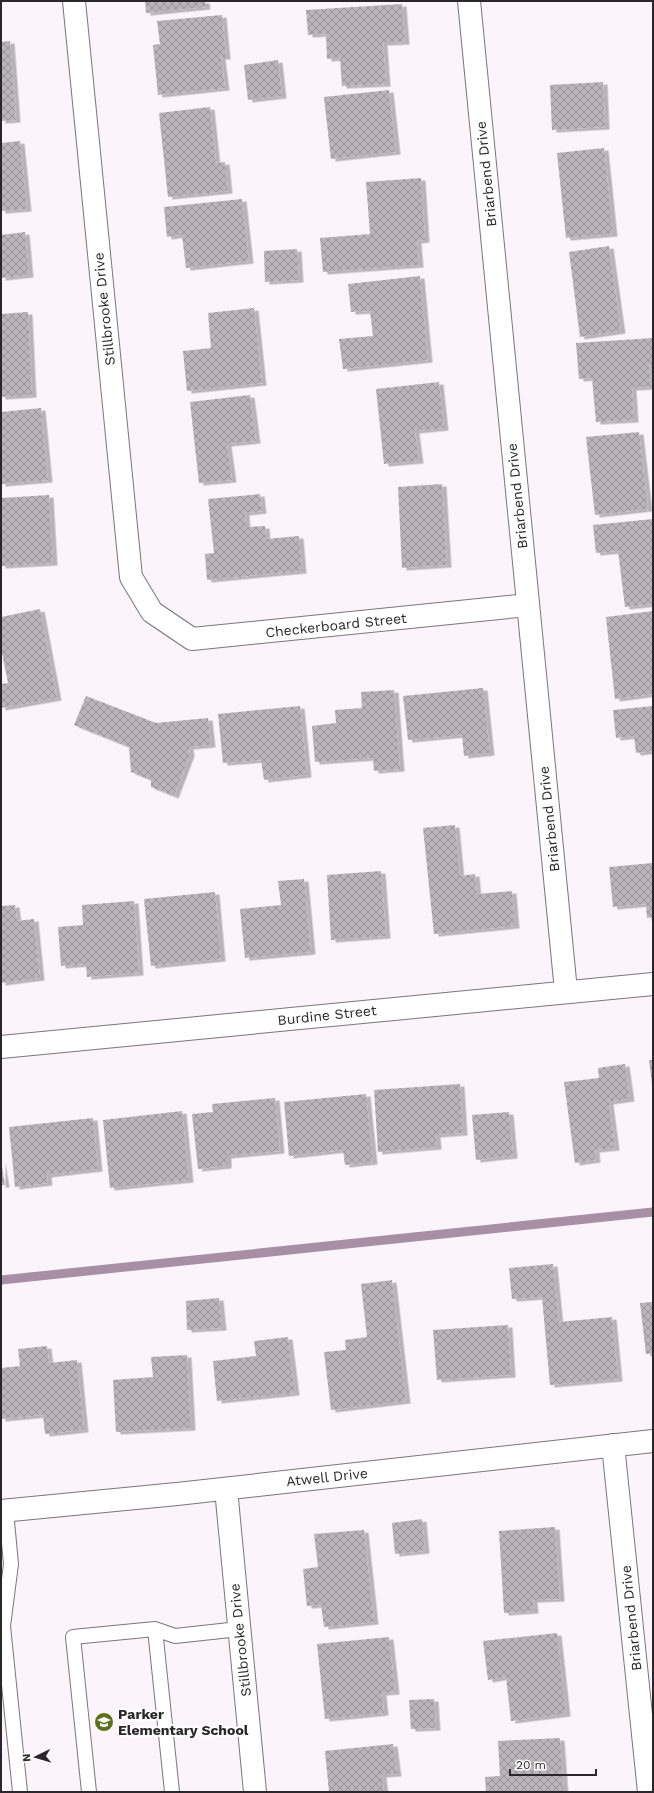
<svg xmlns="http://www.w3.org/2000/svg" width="654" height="1793" viewBox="0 0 654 1793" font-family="'Work Sans',sans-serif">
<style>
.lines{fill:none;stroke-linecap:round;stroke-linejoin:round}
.stream{stroke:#a88fa6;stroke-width:9}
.building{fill:url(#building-cross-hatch);filter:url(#shadow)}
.service-casing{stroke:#7a757a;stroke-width:16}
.minor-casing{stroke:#7a757a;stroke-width:24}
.service{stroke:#fff;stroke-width:14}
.minor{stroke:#fff;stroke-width:22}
.labels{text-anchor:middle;stroke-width:4;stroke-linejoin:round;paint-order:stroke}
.street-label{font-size:14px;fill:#292729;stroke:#fff}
.poi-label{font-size:14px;font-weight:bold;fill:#292729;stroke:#fff;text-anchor:start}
</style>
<defs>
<pattern id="building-cross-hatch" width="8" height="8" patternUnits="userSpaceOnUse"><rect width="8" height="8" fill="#bbb5ba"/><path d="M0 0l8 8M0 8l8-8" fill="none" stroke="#989397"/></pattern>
<filter id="shadow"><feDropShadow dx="4.5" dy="2.5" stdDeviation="0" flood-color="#0004"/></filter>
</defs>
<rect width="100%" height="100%" fill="#fbf4fa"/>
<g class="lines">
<!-- stream -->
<path class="stream" d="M1 1280 653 1212"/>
</g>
<!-- building -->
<path class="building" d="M145 1H205L206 7 146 13Z
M402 4 405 42 383 43 386 84 342 86 340 58 327 59 326 34 308 35 306 10Z
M222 15 226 57H221L225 88 158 95 153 45 160 44 157 21Z
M10 41 16 120 1 121V42Z
M278 60 282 96 248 100 244 65Z
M603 82 605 127 552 130 550 85Z
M389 90 396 152 331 159 324 97Z
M210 107 216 163 225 162 228 191 168 197 159 113Z
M20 141 27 209 1 211V143Z
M604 148 613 234 566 238 557 153Z
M421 178 425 240 417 241 419 265 323 272 320 238 370 234 366 182Z
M242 199 249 261 186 268 182 235 167 237 164 207Z
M25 232 29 275 1 278V235Z
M609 246 621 331 580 337 569 252Z
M297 249 299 280 265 282 264 251Z
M420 276 428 360 343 369 339 339 373 336 370 311 351 312 348 284Z
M254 308 262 383 187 391 183 351 211 348 208 313Z
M28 312 32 395 1 397V314Z
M653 338V364H649L651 387 632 388 634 420 596 422 592 378 579 379 576 343Z
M439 382 444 428 415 431 419 461 384 464 376 389Z
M250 395 256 441 227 444 232 480 199 483 190 402Z
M41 408 48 480 1 484V412Z
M639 432 648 509 595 515 586 437Z
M442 484 447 565 402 568 398 487Z
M260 494 262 511 245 513 246 527 265 526 266 539 299 536 302 571 207 580 205 554 214 553 208 499Z
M49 495 53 563 1 566V498Z
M653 519V604L625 607 618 551 596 553 593 525Z
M40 609 57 698 1 708V684L8 683 1 648V617Z
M653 611V694L615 699 606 617Z
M483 688 490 753 464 756 462 735 408 740 403 696Z
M394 690 400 769 374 771 373 758 315 762 312 726 336 723 335 710 362 708 361 692Z
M86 696 156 723 208 718 211 745 189 747 190 754 174 796 151 787V780L131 772 129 747 74 725Z
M300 706 307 775 264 780 261 760 223 763 218 714Z
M653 706V751L636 753 634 736 616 738 613 710Z
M455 825 460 876 475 874 477 894 512 891 515 926 434 934 423 828Z
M653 863V917L647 918 646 904 613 907 609 867Z
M381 871 386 936 331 940 327 875Z
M304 879 311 952 245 958 240 909 281 905 278 881Z
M215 892 221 959 151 966 144 899Z
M134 901 139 973 87 977 86 964 61 966 58 927 83 925 82 905Z
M15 905 17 921 34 919 40 978 1 983V906Z
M649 1060H653V1085H652Z
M625 1064 630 1099 609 1102 615 1148 595 1150 596 1160 575 1163 564 1082 599 1078 598 1068Z
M460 1084 463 1133 436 1135 437 1147 378 1152 374 1090Z
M366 1094 373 1162 345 1165 343 1150 289 1156 284 1102Z
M275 1098 280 1151 227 1156V1166L198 1169 192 1114 213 1112 212 1104Z
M182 1111 189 1180 110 1188 103 1120Z
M509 1112 513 1156 476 1160 472 1115Z
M93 1118 98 1169 47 1175 48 1183 15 1187 9 1127Z
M1 1160 5 1185H1Z
M553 1264 559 1322 612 1317 618 1379 550 1385 542 1297 512 1299 509 1268Z
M392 1280 406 1401 331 1410 324 1352 346 1350 345 1340 367 1337 361 1284Z
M219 1298 222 1328 187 1330 186 1301Z
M653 1302V1353L646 1354 640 1303Z
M508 1325 511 1375 437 1380 433 1330Z
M288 1337 295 1393 217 1401 213 1361 256 1356 254 1341Z
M47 1346 49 1363 77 1360 84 1430 45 1434 43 1415 1 1419V1368L20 1366 18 1349Z
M187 1355 191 1428 116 1432 113 1380 153 1377 151 1357Z
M422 1519 425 1551 395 1554 392 1523Z
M555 1527 560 1599 533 1600 534 1611 504 1613 499 1531Z
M364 1530 374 1622 324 1627 321 1605 307 1606 303 1569 318 1567 314 1534Z
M557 1633 566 1714 511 1721 506 1677 488 1680 483 1641Z
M389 1637 395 1692 382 1693 384 1713 325 1719 317 1644Z
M434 1699 436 1728 411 1729 409 1700Z
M560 1738 564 1792H486L485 1777 500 1776 498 1741Z
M393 1744 397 1774 382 1775 384 1792H329L325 1751Z"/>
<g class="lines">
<defs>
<path id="service" d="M6 1511 11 1564 3 1626 20 1792
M155 1629 172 1792
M89 1792 73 1637 155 1629 175 1636 239 1629"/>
<path id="minor" d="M74 1 131 577 152 612 192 639 528 605
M469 1 566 991
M1 1047 653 984
M613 1445 649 1792
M226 1489 255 1792
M1 1511 177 1494 653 1441"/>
</defs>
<!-- service casing -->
<use href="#service" class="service-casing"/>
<!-- minor casing -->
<use href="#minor" class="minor-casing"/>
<!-- service -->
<use href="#service" class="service"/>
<!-- minor -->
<use href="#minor" class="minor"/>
</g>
<!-- icons -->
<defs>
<symbol id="school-disc" viewBox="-11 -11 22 22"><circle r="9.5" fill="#606f1b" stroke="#fff"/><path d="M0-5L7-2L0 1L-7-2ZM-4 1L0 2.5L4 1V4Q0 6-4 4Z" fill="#fff"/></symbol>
</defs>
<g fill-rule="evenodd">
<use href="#school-disc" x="93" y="1711" width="22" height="22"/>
</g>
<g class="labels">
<!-- street labels -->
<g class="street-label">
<text transform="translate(486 174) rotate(-96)" y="5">Briarbend Drive</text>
<text transform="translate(104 309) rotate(-96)" y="5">Stillbrooke Drive</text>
<text transform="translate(517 496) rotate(-96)" y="5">Briarbend Drive</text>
<text transform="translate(336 625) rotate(-6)" y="5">Checkerboard Street</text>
<text transform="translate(549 819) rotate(-96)" y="5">Briarbend Drive</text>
<text transform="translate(327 1015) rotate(-6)" y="5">Burdine Street</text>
<text transform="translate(327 1477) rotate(-6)" y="5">Atwell Drive</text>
<text transform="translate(631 1618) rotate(-96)" y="5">Briarbend Drive</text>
<text transform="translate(240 1640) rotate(-96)" y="5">Stillbrooke Drive</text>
</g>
<!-- poi labels -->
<g class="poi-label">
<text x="118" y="1719">Parker<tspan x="118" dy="16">Elementary School</tspan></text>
</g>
</g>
<!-- border -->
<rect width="654" height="1793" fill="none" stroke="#292729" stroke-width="4"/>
<!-- north arrow -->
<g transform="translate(36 1757) rotate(265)" stroke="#ffffff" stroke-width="3" paint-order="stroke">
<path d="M0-3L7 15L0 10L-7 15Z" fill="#292729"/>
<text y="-6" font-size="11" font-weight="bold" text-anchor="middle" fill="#292729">N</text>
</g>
<!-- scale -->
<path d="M510 1769v6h86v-6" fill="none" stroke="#292729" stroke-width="2"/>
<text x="516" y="1769" font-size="12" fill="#292729" stroke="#ffffff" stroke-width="3" paint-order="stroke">20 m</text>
</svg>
